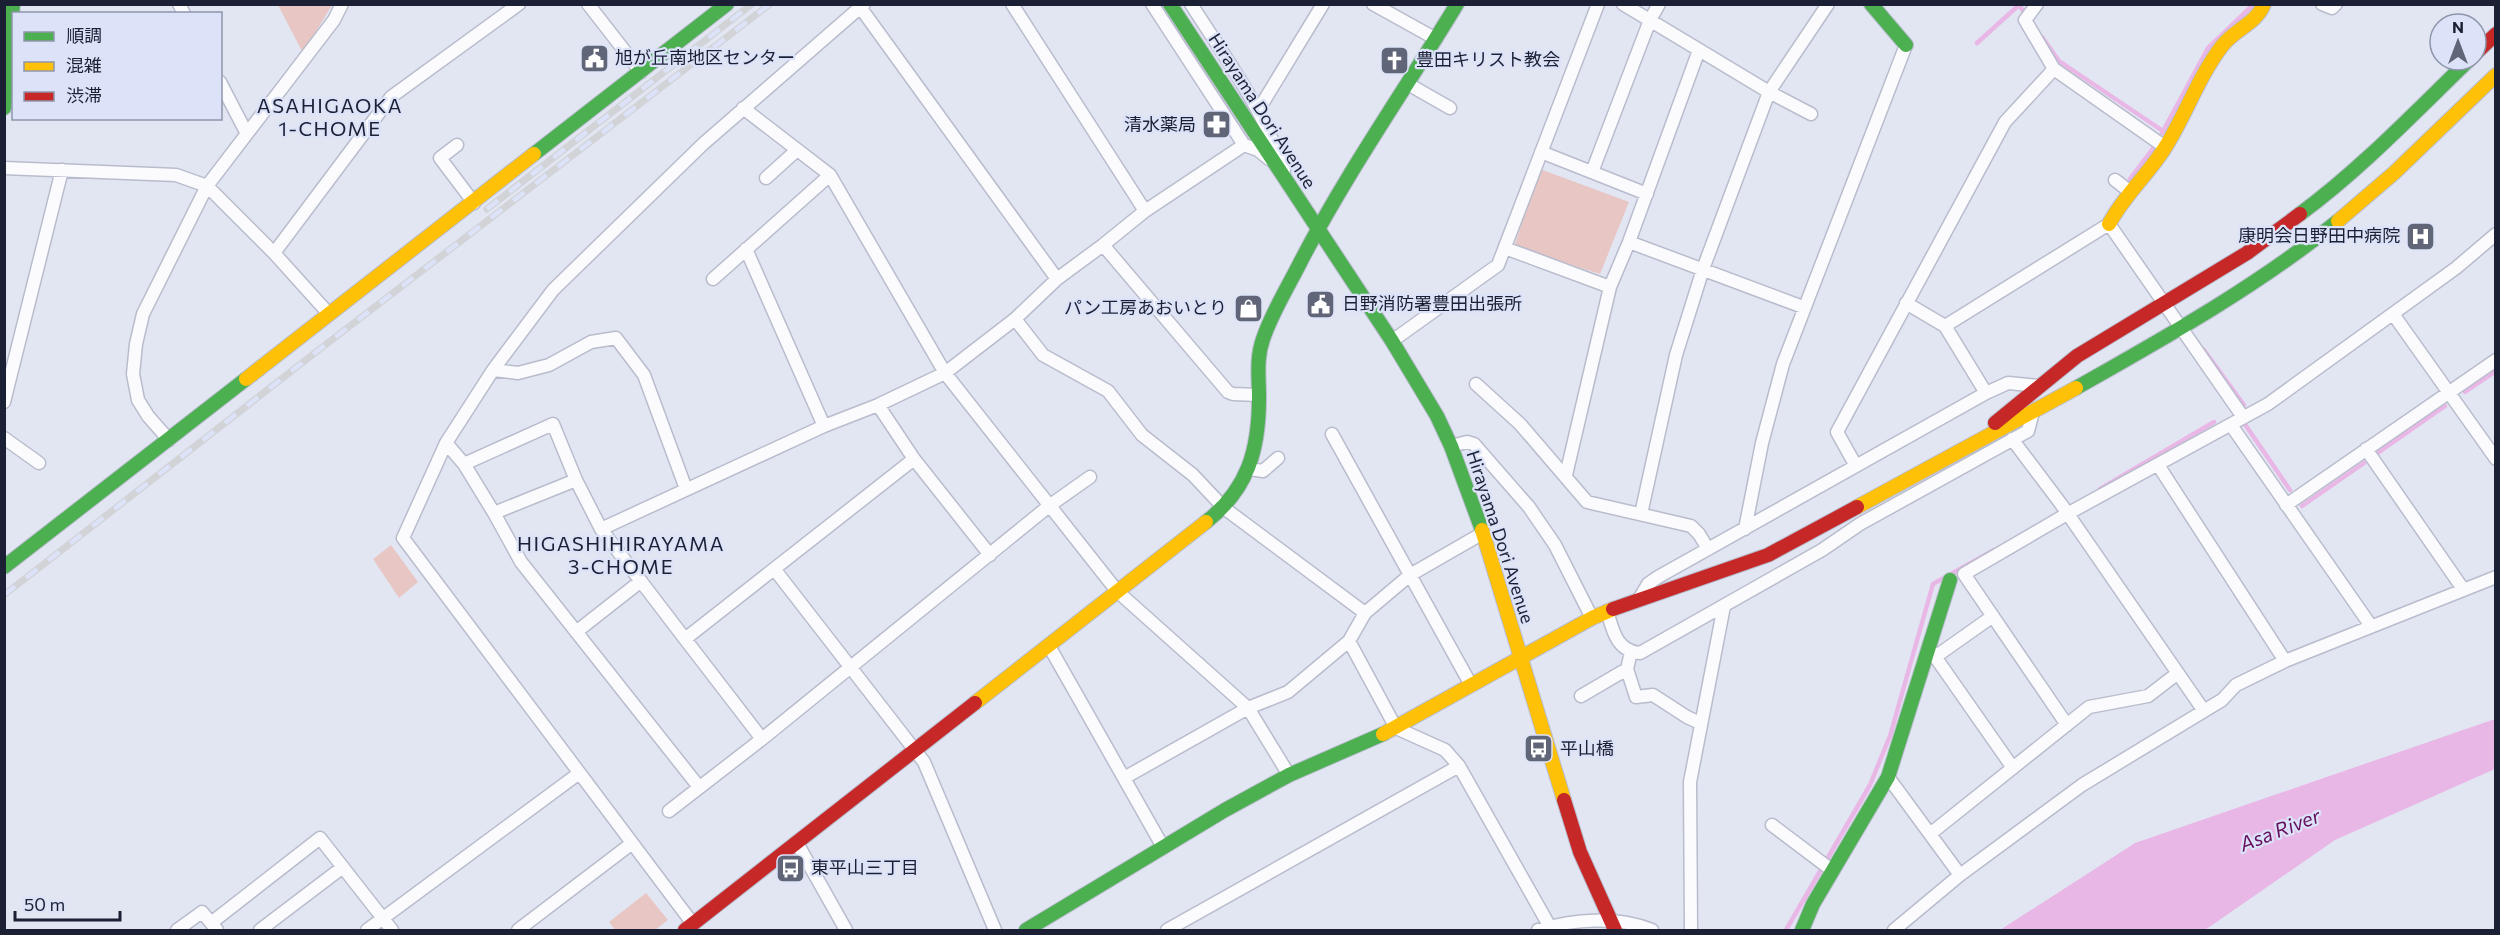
<svg xmlns="http://www.w3.org/2000/svg" width="2500" height="935" viewBox="0 0 2500 935" font-family="Commissioner,'Noto Sans JP',sans-serif">
<style>
.green{fill:#e8c6c4}
.water{fill:#e9b7e6}
.lines{fill:none;stroke-linecap:round;stroke-linejoin:round}
.stream{stroke:#e9b7e6;stroke-width:4.5}
.street-casing{stroke:#b8bccc;stroke-width:15}
.fast-casing{stroke:#b8bccc;stroke-width:16}
.slow-casing{stroke:#b8bccc;stroke-width:16}
.jam-casing{stroke:#b8bccc;stroke-width:16}
.street{stroke:#fbfbfd;stroke-width:12}
.fast{stroke:#4caf50;stroke-width:14}
.slow{stroke:#ffc107;stroke-width:14}
.jam{stroke:#c62828;stroke-width:14}
.rail-casing{stroke:#d2d3d7;stroke-width:7}
.rail{stroke:#dce3f9;stroke-width:4.5;stroke-dasharray:14;stroke-linecap:butt}
.labels{text-anchor:middle;stroke-width:4.5;stroke-linejoin:round;paint-order:stroke}
.poi-label{font-size:18px;fill:#1b2035;stroke:#dce3f9;text-anchor:start}
.street-label{font-size:18px;fill:#1b2035;stroke:#dce3f9}
.neighbourhood-label{font-size:20px;letter-spacing:1.5px;fill:#1b2035;stroke:#dce3f9}
.water-label{font-size:20px;font-style:italic;fill:#66105e;stroke:#dce3f9}
</style>
<rect width="100%" height="100%" fill="#e2e6f3"/>
<!-- green -->
<path class="green" d="M278 5H332L303 53Z
M1540 169 1629 202 1600 274 1514 247Z
M391 545 418 582 399 598 373 559Z
M646 893 668 920 655 930H615L609 922Z"/>
<!-- water -->
<path class="water" d="M2495 719V769L2335 840 2205 930H2000L2135 843Z"/>
<g class="lines">
<!-- stream -->
<path class="stream" d="M2042 37 2059 61 2163 131
M1977 43 2019 5 2026 15
M2162 133 2208 48 2254 4
M2130 179 2154 147
M2204 350 2244 405
M2465 392 2496 371
M2242 420 2290 490
M2379 452 2445 406
M2100 489 2214 422
M2302 506 2364 463
M1786 930 1870 785 1890 736 1933 584 1994 550"/>
<defs>
<path id="street" d="M179 4 184 14
M588 4 641 72
M1012 4 1145 211 1103 245 1228 392 1233 394 1259 395
M1152 4 1244 145 1258 150 1269 159
M1191 4C1226 59 1263 108 1284 170
M1373 4 1436 39
M1623 4 1769 92 1811 114
M2037 4 2025 20 2054 69 2165 147
M2322 4 2332 8 2336 4
M860 7 1057 279
M220 82 246 132
M1408 84 1450 108
M743 108 830 175 945 373 1117 591 1248 708 1289 775
M1259 109 1323 4
M457 145 440 158 474 203
M1541 152 1647 194
M4 168 176 175 207 186 274 253 329 314
M1592 172 1650 20 1659 4
M766 178 797 150
M2115 180 2129 191
M1145 211 1244 145
M1629 242 1803 307
M1505 248 1610 287
M746 249 824 426 878 405 945 373 1015 319 1057 279 1103 245
M274 253 391 97 519 4
M713 279 830 175
M1906 303 1945 326 2109 224 2243 417
M2393 314 2496 459
M1015 319 1043 355 1108 391 1142 435 1193 475 1224 508 1365 613
M1945 326 1986 393
M1392 341 1498 265 1598 4
M493 370 518 373 549 365 591 342 616 338 644 375 686 489
M1476 384 1520 424 1587 502 1691 526 1699 534 1708 549
M4 402 62 170
M878 405 914 459 990 555
M2231 425 2371 626
M1332 434 1471 685
M4 438 39 463
M2012 439 2061 504 2204 711
M169 440 148 416 138 400 133 374 136 344 143 314 207 186 334 20 342 4
M446 443 464 464 494 513 576 480
M1451 446 1467 442 1474 444 1529 507 1555 545 1592 618
M2366 449 2463 589
M464 464 553 424 576 480 601 529 685 639
M2158 465 2285 661 2496 577
M1856 466 1837 432 2005 122 2054 69
M1249 469 1263 471 1278 458
M1566 475 1610 287 1629 242 1699 50
M2286 505 2496 360
M494 513 521 562 699 787
M1641 514 1676 355 1703 269 1769 92 1828 4
M601 529 824 426
M1745 529 1762 443 1783 364 1906 45
M775 570 924 762 995 930
M1639 599 1648 584 1658 577 1986 393 2008 383 2040 386
M1607 611C1613 630 1616 651 1640 653L1822 550 1860 524 2028 431 2033 412
M576 632 641 581
M1349 641 1396 728 1445 750 1459 766 1550 927
M1049 646 1163 847
M1929 648 2013 768
M1631 652 1627 669 1636 697 1653 695 1687 717 1700 723
M1935 657 1993 616
M1581 696 1627 669
M2067 725 1964 574 2067 514 2268 404 2456 268 2496 234
M762 739 1049 506 1090 477
M1888 777 1960 875
M1124 778 1248 708 1288 692 1349 641 1365 613 1410 575 1483 533
M669 811 762 739 685 639 914 459
M1772 825 1833 871
M1930 834 2089 707 2148 696 2178 673
M797 843 846 930
M211 923 320 838 392 930
M693 924 403 538 446 443 493 370 553 290 703 144 864 4
M177 930 202 912 217 930
M260 930 343 867
M367 930 578 774
M518 930 631 844
M1167 930 1459 766
M1538 930C1574 919 1616 916 1652 930
M1691 930 1690 782 1724 606
M1894 930 1960 875 2082 785 2222 700 2236 685 2285 661"/>
<path id="fast" d="M1170 4 1392 341 1437 416 1451 446 1482 530
M1871 4 1906 45
M4 108 13 4
M534 154 727 4
M2300 214C2361 169 2414 113 2469 60
M2076 388C2166 337 2256 287 2338 221
M1206 522C1248 489 1259 450 1259 398 1259 377 1256 359 1263 339 1272 312 1288 287 1301 261 1347 172 1405 90 1457 4
M4 567 246 379
M1026 930 1225 810 1289 775 1383 734
M1802 930 1813 904 1888 777 1950 580"/>
<path id="slow" d="M2338 221 2394 173 2496 75
M2109 224C2124 195 2149 174 2166 146 2186 114 2199 76 2222 46 2235 29 2256 24 2264 4
M246 379 534 154
M1857 507 2076 388
M1482 530 1564 800
M975 703 1206 522
M1383 734 1592 618 1613 609"/>
<path id="jam" d="M2476 53 2496 34
M1995 423 2077 356 2247 253 2300 214
M1613 609 1768 555 1857 507
M1564 800 1580 852 1615 930
M685 930 975 703"/>
</defs>
<!-- street casing -->
<use href="#street" class="street-casing"/>
<!-- fast casing -->
<use href="#fast" class="fast-casing"/>
<!-- slow casing -->
<use href="#slow" class="slow-casing"/>
<!-- jam casing -->
<use href="#jam" class="jam-casing"/>
<!-- street -->
<use href="#street" class="street"/>
<!-- fast -->
<use href="#fast" class="fast"/>
<!-- slow -->
<use href="#slow" class="slow"/>
<!-- jam -->
<use href="#jam" class="jam"/>
<defs>
<path id="rail" d="M487 209 752 4
M4 595 316 352 770 4"/>
</defs>
<!-- rail casing -->
<use href="#rail" class="rail-casing"/>
<!-- rail -->
<use href="#rail" class="rail"/>
</g>
<!-- icons -->
<defs>
<symbol id="civic-square" viewBox="-11 -11 22 22"><rect x="-9" y="-9" width="18" height="18" rx="4" fill="#616578" stroke="#dce3f9"/><path d="M-.6-6.5H3V-4.5H.6V-3L4-1V1h2V6H-6V1h2V-1L-.6-3ZM-1.2 2.5V6h2.4V2.5Z" fill="#fff"/></symbol>
<symbol id="church-square" viewBox="-11 -11 22 22"><rect x="-9" y="-9" width="18" height="18" rx="4" fill="#616578" stroke="#dce3f9"/><path d="M-1.2-6h2.4v3.5h3.3v2.4h-3.3V6h-2.4V-.1h-3.3v-2.4h3.3Z" fill="#fff"/></symbol>
<symbol id="pharmacy-square" viewBox="-11 -11 22 22"><rect x="-9" y="-9" width="18" height="18" rx="4" fill="#616578" stroke="#dce3f9"/><path d="M-2-6h4v4h4v4h-4v4h-4v-4h-4v-4h4Z" fill="#fff"/></symbol>
<symbol id="hospital-square" viewBox="-11 -11 22 22"><rect x="-9" y="-9" width="18" height="18" rx="4" fill="#616578" stroke="#dce3f9"/><path d="M-5-5h3v3.5h4V-5h3V5h-3V1.5h-4V5h-3Z" fill="#fff"/></symbol>
<symbol id="shop-square" viewBox="-11 -11 22 22"><rect x="-9" y="-9" width="18" height="18" rx="4" fill="#616578" stroke="#dce3f9"/><path d="M-5-2.5h2.3a2.7 3.5 0 0 1 5.4 0H5L5.5 6h-11ZM-1.5-2.5h3a1.5 2.3 0 0 0-3 0Z" fill="#fff"/></symbol>
<symbol id="bus-square" viewBox="-11 -11 22 22"><rect x="-9" y="-9" width="18" height="18" rx="4" fill="#616578" stroke="#dce3f9"/><path d="M-5-6H5V4H4V6H2V4H-2V6H-4V4H-5ZM-3.5-4V0h7V-4ZM-3.5 1.2v1.5H-2V1.2ZM2 1.2v1.5H3.5V1.2Z" fill="#fff"/></symbol>
</defs>
<g fill-rule="evenodd">
<use href="#civic-square" x="578" y="42" width="33" height="33"/>
<use href="#church-square" x="1378" y="44" width="33" height="33"/>
<use href="#pharmacy-square" x="1200" y="108" width="33" height="33"/>
<use href="#hospital-square" x="2404" y="220" width="33" height="33"/>
<use href="#civic-square" x="1304" y="288" width="33" height="33"/>
<use href="#shop-square" x="1232" y="292" width="33" height="33"/>
<use href="#bus-square" x="1522" y="732" width="33" height="33"/>
<use href="#bus-square" x="774" y="852" width="33" height="33"/>
</g>
<g class="labels">
<!-- poi labels -->
<g class="poi-label">
<text x="615" y="64">旭が丘南地区センター</text>
<text x="1416" y="66">豊田キリスト教会</text>
<text x="1196" y="131" text-anchor="end">清水薬局</text>
<text x="2400" y="242" text-anchor="end">康明会日野田中病院</text>
<text x="1342" y="310">日野消防署豊田出張所</text>
<text x="1227" y="314" text-anchor="end">パン工房あおいとり</text>
<text x="1560" y="755">平山橋</text>
<text x="811" y="874">東平山三丁目</text>
</g>
<!-- street labels -->
<g class="street-label">
<text transform="translate(1262 111) rotate(57)" y="6">Hirayama Dori Avenue</text>
<text transform="translate(1500 537) rotate(72)" y="6">Hirayama Dori Avenue</text>
</g>
<!-- neighbourhood labels -->
<g class="neighbourhood-label">
<text x="330" y="113">ASAHIGAOKA<tspan x="330" dy="23">1-CHOME</tspan></text>
<text x="621" y="551">HIGASHIHIRAYAMA<tspan x="621" dy="23">3-CHOME</tspan></text>
</g>
<!-- water labels -->
<g class="water-label">
<text transform="translate(2280 830) rotate(-21)" y="7">Asa River</text>
</g>
</g>
<!-- border -->
<rect width="2500" height="935" fill="none" stroke="#1b2035" stroke-width="12"/>
<!-- legend -->
<rect x="12" y="12" width="210" height="108" fill="#dce3f9" stroke="#8f95ab" stroke-width="1.5"/>
<rect x="24" y="32" width="30" height="9" fill="#4caf50" stroke="#8f95ab" stroke-width="1.5"/>
<text x="66" y="42" font-size="18" fill="#1b2035">順調</text>
<rect x="24" y="62" width="30" height="9" fill="#ffc107" stroke="#8f95ab" stroke-width="1.5"/>
<text x="66" y="72" font-size="18" fill="#1b2035">混雑</text>
<rect x="24" y="92" width="30" height="9" fill="#c62828" stroke="#8f95ab" stroke-width="1.5"/>
<text x="66" y="102" font-size="18" fill="#1b2035">渋滞</text>
<!-- north arrow -->
<g transform="translate(2458 42)"><circle r="28" fill="#dce3f9" stroke="#8f95ab" stroke-width="1.5"/>
<path d="M0-4.5L10 22L0 15L-10 22Z" fill="#616578"/>
<text y="-9" font-size="16" font-weight="bold" text-anchor="middle" fill="#1b2035">N</text>
</g>
<!-- scale -->
<path d="M15 911v9h105v-9" fill="none" stroke="#1b2035" stroke-width="3"/>
<text x="24" y="911" font-size="18" fill="#1b2035" stroke="#dce3f9" stroke-width="4.5" paint-order="stroke">50 m</text>
</svg>
